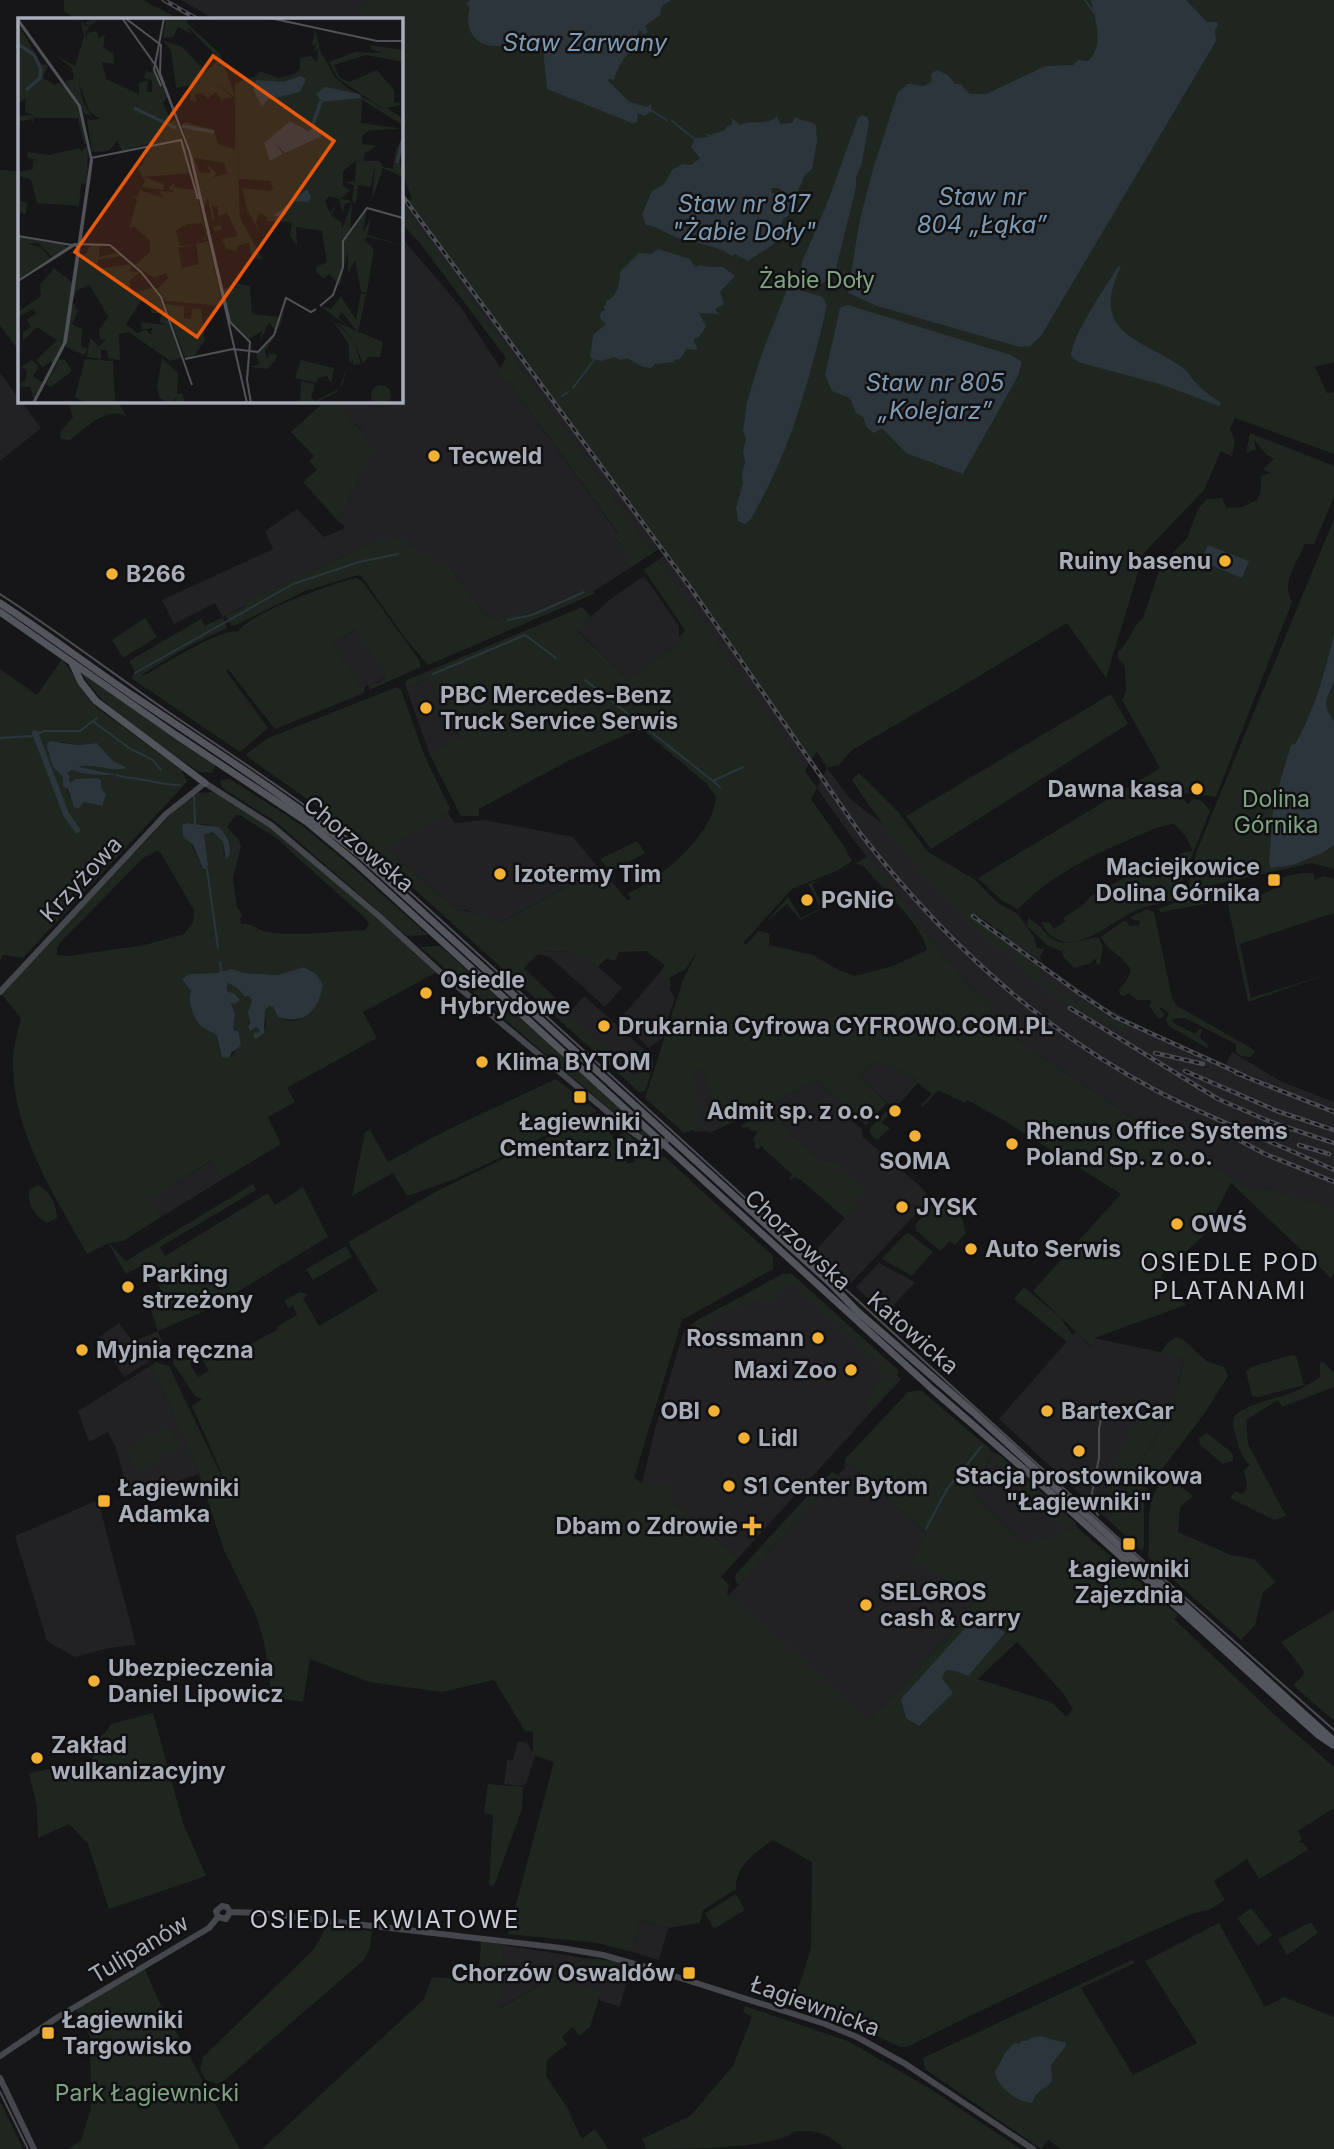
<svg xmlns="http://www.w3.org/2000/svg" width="1334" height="2149" viewBox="0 0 1334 2149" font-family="Inter,sans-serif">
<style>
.built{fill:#222225}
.green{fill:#1e261f;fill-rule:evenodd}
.water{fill:#2c353c}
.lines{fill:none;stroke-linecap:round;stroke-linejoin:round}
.stream{stroke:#2c353c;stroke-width:2}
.canal{stroke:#2c353c;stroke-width:6}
.secondary{stroke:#45474d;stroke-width:6}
.primary{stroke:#53555c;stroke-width:7}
.tram{stroke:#4a4c52;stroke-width:2}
.rail-casing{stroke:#4a4c52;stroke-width:4.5}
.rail{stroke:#111113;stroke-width:2;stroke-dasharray:5;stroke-linecap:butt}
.poi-dot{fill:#f2b134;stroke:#111113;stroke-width:2.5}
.labels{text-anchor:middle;stroke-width:5;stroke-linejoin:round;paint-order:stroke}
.park-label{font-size:23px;fill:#7fa381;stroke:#111113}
.poi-label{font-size:23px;font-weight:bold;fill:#a8adb8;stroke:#111113;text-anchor:start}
.street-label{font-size:23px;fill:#a8adb8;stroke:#111113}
.water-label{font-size:24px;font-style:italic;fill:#7f9bb3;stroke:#111113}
.neighbourhood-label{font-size:24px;letter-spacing:2px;fill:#c9ccd4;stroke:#111113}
.inset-river{fill:none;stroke:#2c353c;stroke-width:3.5}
.inset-road{fill:none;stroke:#505258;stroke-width:2}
.view{fill:#e8590c;fill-opacity:0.15;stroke:#e8590c;stroke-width:3.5}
.inset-edge{fill:none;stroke:#a8adb8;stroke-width:3.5}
</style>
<rect width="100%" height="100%" fill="#161618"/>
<!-- built -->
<path class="built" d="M181 0H369L354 19H214Z
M401 205H412L425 222 663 547 653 553Z
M401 237 460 306 501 369 497 375 510 384 619 535 615 538 632 560 628 564 630 568 594 591 582 592 523 615H507L497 620 487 617 450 568 369 545 245 602 246 605 223 617 215 603 174 624 162 600 273 549 265 531 297 509 324 537 343 529 345 526 338 521 360 475 361 430 334 401H401Z
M0 373 41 428 0 461Z
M667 553 787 723 818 749 804 772 658 560Z
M644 576 679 626V644L628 679 577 630 608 601Z
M357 629 387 676 380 681 361 688 333 643Z
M429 678 443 713 454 725 460 739 430 755 406 687Z
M827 768 851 800 891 830 933 876 982 922 1105 1007 1156 1034 1226 1064 1232 1052 1282 1082 1334 1102V1209L1263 1187 1258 1194 1149 1129 1060 1069 1032 1052 1004 1026 933 943 850 835 817 788Z
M448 813 454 823 484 820 573 837 599 869 501 922 485 919 467 910H457L384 847Z
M568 951 584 954 622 988 605 1007 550 957 537 954 540 952Z
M660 972 675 999 667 1020 665 1036 649 1048 619 1020Z
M584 996 648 1053 653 1060 632 1075 615 1063 619 1059 567 1015Z
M875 1060 917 1079 891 1106 859 1077Z
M703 1068 720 1128 709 1133 708 1131 694 1132 692 1123 693 1072Z
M817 1081 845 1106 841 1112 862 1129 863 1137 923 1189 927 1197V1202L851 1283 814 1252 859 1202 833 1162 819 1159 793 1136 770 1105Z
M212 1161 223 1179 161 1217 149 1199Z
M879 1263 915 1282 885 1315 856 1287Z
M784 1273 901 1379 738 1558 672 1501 642 1483 656 1425 683 1333 687 1327Z
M119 1323 133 1342 158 1331 166 1351 124 1377 99 1337Z
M1076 1331 1091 1347 1094 1338 1184 1357 1173 1410 1107 1519 999 1419Z
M152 1365 199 1474 129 1497 116 1448 108 1432 89 1442 78 1411Z
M990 1450 1001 1456 1075 1522 1079 1530 1073 1528 1025 1544 973 1495 990 1458Z
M849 1463 926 1533 914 1561 975 1598 967 1615 869 1722 729 1595Z
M98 1500 136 1645 109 1648 75 1657 47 1641 15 1536Z
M518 1741 527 1743 535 1756 526 1784 521 1786 504 1784 507 1760H513Z
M641 1920 668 1928 659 1960 632 1952Z
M504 1945 585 1958 498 2009Z
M582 1962 629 1973 620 2007 599 2000 601 1992 575 1983Z"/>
<!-- green -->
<path class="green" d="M64 0H143L179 19H75L64 11Z
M369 0H1334V362L1315 367 1327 393 1334 392V454L1235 418 1230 429 1235 440 1232 457 1221 451 1204 490 1144 553 1106 678 1067 623 956 690 852 750 839 765 827 768 817 751 812 759 663 547 408 200 412 199 401 169V19H354Z
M0 170 19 171V350L0 326Z
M401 204 426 236 653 553 630 568 628 564 631 560 615 537 619 534 510 384 497 375 506 358 420 243 401 223Z
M68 401H118L126 416C106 406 86 428 70 440L61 439 60 432 73 417Z
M325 401H334C349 417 365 431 371 452L338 521 303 482 317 470 309 461 314 456 291 432Z
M1250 433 1334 466V497L1314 544H1305C1298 562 1280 583 1292 602L1216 797 1191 793 1180 795 1188 804 1192 799 1202 801 1210 811 1183 878 1180 888V897C1166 905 1149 904 1134 911 1114 921 1078 953 1055 938 1048 935 1045 928 1041 922L1050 923 1054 929 1066 921 1063 918 1082 906 1091 896 1130 875 1161 865 1184 852 1193 851 1185 835 1174 824C1160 825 1147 832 1133 838 1092 855 1050 876 1018 909L1001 900 978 878 1160 768 1122 700 1126 691 1125 666 1118 658V652C1131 641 1130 629 1143 618L1161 565 1187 538 1198 509 1207 499 1222 498 1227 508 1242 507 1257 500 1261 491V476L1270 473 1263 469 1274 459 1267 455 1254 440 1256 449 1246 453Z
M1334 519V869L1312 863 1191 890 1188 887 1197 850Z
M397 538 450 568 487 617 497 620 507 615H523L582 592 594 591V594L428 665 405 638 362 577 358 575 305 591 236 625 231 626 226 616 246 606 245 602 369 545Z
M658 560 817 788 811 799 845 848 852 861 836 871 792 889 743 943 747 944 788 897 801 918 821 908 808 884 827 877 854 863H857L868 856 933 943 1004 1026 1032 1052 1060 1069 1149 1129 1258 1194 1263 1187 1334 1209V1273L1331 1278 1231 1183 1203 1236 1161 1275 1186 1305 1094 1338 1092 1347 1033 1291 1121 1194 1000 1118 967 1100 965 1103 938 1090 923 1107 920 1106 932 1094 918 1083 881 1123 890 1128 877 1140 869 1133 871 1127 917 1079 875 1060 859 1077 887 1103 866 1125 817 1081 770 1105 793 1136 819 1159 835 1163 865 1190 857 1199 859 1202 845 1218 801 1180 794 1177 791 1180 789 1179 792 1174C781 1165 772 1155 763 1149L764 1147 761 1146 758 1150 755 1148V1140L751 1143 757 1132 754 1130 752 1132 747 1127 744 1129 741 1126 765 1108 720 1128 703 1069 693 1072 701 1122 696 1129 684 1133 645 1098 683 980 698 950 686 969 669 978 671 986 669 989 660 972 665 965 646 951 619 952 615 961 607 958 597 967C576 948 567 951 540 952L524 968 570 1012 568 1015 619 1059 616 1063 624 1069 626 1068 633 1075 644 1068 648 1060H653V1067L645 1091 639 1092 342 824 245 755 268 738 397 687 401 690 425 757 450 809 448 813 385 848 457 910C472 910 486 919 502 922L599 869 603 871 627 900 631 899 627 894C660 879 713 836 716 797L707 784 645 732 636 730 566 762 479 809V816H461L430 755 460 738 454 725 443 713 429 678 406 687 405 684 407 680 582 607 591 617 577 631 628 679 679 644V638L685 630 644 570ZM854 863 863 866C879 885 923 926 927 950L893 966 855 976 839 970 813 955 769 945 770 934 759 931 765 923 787 904 801 920 823 908 812 884Z
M356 578 363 582 419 660 421 667 369 690V685L380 682 387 676 356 629 333 643 361 688 365 687 364 693 275 729 228 669 226 671 268 728 240 752 131 678 135 672 129 661 201 619 205 626 223 617 227 628 189 646 141 675 147 674C164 664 223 627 238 632 245 615 335 582 356 578Z
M145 618 157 637 123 658 112 640Z
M62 659 96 707 182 770 187 782 23 958 3 955 0 962V669L37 695ZM62 742 78 745 97 743 113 761 127 768C111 773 94 762 78 766L100 775 72 770 66 773 70 776 69 781 72 782 98 778 101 780V787L106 797 101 806 70 798 63 777 53 767 52 760 56 743Z
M81 673 215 765 212 773 199 772C158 743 109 716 81 673Z
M1111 694 1128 724 931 849 906 816Z
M859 773 899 813 928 852 974 879 998 903 1018 914 1034 937 1037 948 1044 949 1040 957 1043 963 1005 937 1002 931 993 928 991 924 968 911 970 914 1040 967V977L1076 1002 1080 999 1089 1006 1114 1018 1116 1023 1124 1024 1123 1029 1093 1017 1094 1015C1062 1006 1036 980 1011 959L1015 953 1008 948 1003 952C945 899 895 846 852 780Z
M230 779 301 825 344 860 428 935 407 936 276 822 222 788 220 780Z
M218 792 271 825 439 971 363 1012 377 1038 287 1088 295 1102 268 1117 281 1144 223 1179 211 1161 150 1199 161 1217 123 1241 109 1243 126 1261 253 1184 256 1190 160 1247 165 1256 268 1193 275 1205 303 1187 328 1237 209 1309 158 1331 147 1298 160 1289 149 1262 126 1274 108 1243 87 1254C54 1194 12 1132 13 1060 13 1047 18 1031 21 1018L1 994 191 793ZM236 815H240L276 838 366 919 369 925 365 930C337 931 294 937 268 932 256 930 256 924 241 924L240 918 242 916 240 910 237 908 233 877 241 847 239 840 227 827ZM186 823 210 825 231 850 224 856 223 842 213 832 203 836 208 864 203 869 182 825ZM156 851 160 852 194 910 193 922 184 934 145 945 68 956 57 955V948L61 942 143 858ZM304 967 316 974 323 984C321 1000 308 1021 290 1021 286 1021 282 1018 278 1017L273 1007 269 1006 265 1010 266 1027 256 1039V1032L258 1034 261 1030 256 1027 250 1030 248 1027 252 1001 249 996H244L237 988 228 983 227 991 240 999 235 1004 231 1001 233 1030 241 1043 231 1057 221 1054 217 1036C212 1032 206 1030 202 1026 186 1011 188 991 195 974L216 973 232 969 244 973 278 975Z
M637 841 645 853 613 871 612 874 600 859Z
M1302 873H1313L1315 880 1324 876 1334 879V913L1240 944 1251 998 1334 972 1248 1002 1227 900 1161 912 1158 909 1177 902 1254 885 1260 895 1276 888 1274 879Z
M1147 909 1154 912 1172 998 1177 1006 1246 1045 1255 1051 1251 1057 1241 1056 1236 1053V1044L1185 1018 1173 1019 1172 1022 1195 1034 1200 1028 1202 1030 1200 1038 1208 1045 1207 1048 1169 1026 1166 1020 1169 1013 1161 1007 1160 1009 1165 1016 1158 1019 1149 1005 1152 1002 1150 1000H1137L1129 993 1124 996 1120 995 1119 990 1127 980 1131 970C1124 956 1107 951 1101 937L1125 920 1130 926 1139 925 1140 921 1131 919 1130 917Z
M1028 918C1038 923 1042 929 1049 936 1062 949 1082 939 1098 937L1103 946 1100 964H1097L1095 958 1091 963 1074 968 1062 955 1063 952 1047 945 1027 926Z
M440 946 653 1137H645L626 1123 420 947Z
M556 1079 597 1111 455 1179 407 1196 393 1173 352 1196 365 1132 370 1130 388 1162 445 1131Z
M599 1113 628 1164 635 1161 619 1136 625 1132 651 1154 665 1157 773 1256V1269L682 1320 634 1478 642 1483 673 1487 672 1501 738 1558 721 1577 729 1585 727 1593 870 1721 967 1615 975 1598 913 1561 926 1533 849 1463 844 1467 846 1458 908 1392 921 1390 990 1449 991 1455 973 1495 1025 1544 1073 1528 1080 1530 1178 1615 1174 1619 1276 1716 1334 1767V1808L1298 1831 1302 1839 1299 1842 1303 1843 1308 1850 1259 1879 1247 1859 1214 1881 1225 1900C1210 1910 1209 1910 1191 1914 1095 1956 1001 2000 907 2047H900L837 2017 813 2014 812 2010 793 2004 811 1949 812 1862 773 1840C756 1852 735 1866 736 1889L703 1910 700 1923 668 1928 641 1920 632 1952 598 1943 508 1934 554 1762 533 1755V1732L525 1731 494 1680 442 1692 369 1682 310 1659 303 1702 269 1697 270 1682 264 1641 255 1613 224 1550 199 1474 152 1365 156 1362 169 1366 236 1506 192 1406 202 1399 195 1396 173 1363 174 1359 188 1360 198 1354 200 1358 190 1364 198 1377 209 1371 199 1354 201 1349 212 1343 217 1350 212 1353 217 1362 277 1330 276 1327 297 1315 293 1306 288 1308 284 1301 300 1292 308 1294 303 1298 319 1326 378 1291 348 1242 441 1189ZM1017 1642 1064 1694 1073 1710 1066 1716 1051 1702 978 1679Z
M38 1185C50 1192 56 1203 57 1218L47 1223C34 1216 28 1204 29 1190Z
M939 1197 962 1218 966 1233 955 1245 950 1241 940 1251 917 1231 915 1225Z
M909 1233 933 1252 912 1276 882 1259 904 1235Z
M346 1246 352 1257 313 1280 306 1269Z
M791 1273 898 1370 897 1380 871 1409 865 1405 877 1391 874 1387 882 1378 879 1371 883 1367 789 1281 756 1313 765 1301 761 1297 756 1302 753 1300 722 1313 702 1335 704 1339 694 1328V1323L697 1320 782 1275Z
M1024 1287 1060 1317 1073 1336 1067 1342 1014 1299Z
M1176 1337 1184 1340 1206 1361 1224 1367 1228 1376 1204 1414 1156 1477 1147 1470 1138 1481 1148 1489 1144 1502V1547L1142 1551 1107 1519 1173 1410 1184 1358 1161 1353 1167 1343Z
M1291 1355 1296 1356 1304 1385 1259 1397 1252 1396 1246 1372 1251 1367Z
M1323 1362 1334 1373V1387L1282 1407 1278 1400 1246 1420 1248 1444 1286 1516 1274 1520 1230 1498 1236 1491 1241 1494 1245 1492 1247 1485 1244 1470 1250 1465C1242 1458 1238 1447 1236 1436 1234 1431 1232 1425 1233 1420 1237 1406 1278 1398 1291 1393 1301 1389 1312 1383 1320 1377V1363Z
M1172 1408 1113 1504 1106 1491V1483L1132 1430 1137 1425Z
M168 1426 180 1447 137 1472 125 1451Z
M1207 1433 1231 1452 1233 1456V1461L1223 1464 1200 1445 1199 1438Z
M999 1456H1001L1074 1523 1064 1526 1058 1523 998 1466 996 1462Z
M833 1472 838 1476 738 1585 735 1579 736 1574 820 1482Z
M1165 1475 1193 1496 1180 1507 1178 1532 1231 1555 1254 1559 1276 1582 1263 1592 1255 1625 1241 1640 1148 1557C1151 1523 1143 1504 1165 1475Z
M1334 1610V1721L1293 1685 1303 1676 1304 1671 1281 1642Z
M153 1713 183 1823 206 1876 109 1909 88 1844 69 1824 38 1838 37 1806 29 1773 93 1760V1738L104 1734 111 1724Z
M488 1784 523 1787 522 1809 494 1886 489 1885 493 1815 484 1813Z
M736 1894 745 1910 714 1929 705 1913Z
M1251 1908 1272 1935 1258 1946 1237 1918Z
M1311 1922 1318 1933 1287 1955 1278 1939Z
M1219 1923 1265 2007 1284 1997 1334 2017V2149H1061L1048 2140 1041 2149 925 2069 923 2058 1132 1960 1135 1963 1081 1988 1133 2075 1197 2043 1145 1961Z
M325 1926 372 1931 370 1948 364 1960 225 2080 217 2084 206 2080 200 2070 203 2057 312 1951 322 1936Z
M481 1941 504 1945 499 2009 585 1958 615 1961 630 1970 629 1973 582 1963 576 1983 601 1992 590 2027 579 2036 573 2027 562 2037 567 2044 547 2060 546 2076 568 2109 580 2136 583 2138 595 2129 608 2149H262L424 1999 432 1977 478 1980Z
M144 1967 158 1999 240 2149H68L81 2140 91 2109 90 2037 75 2007Z
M745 2006 848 2041 929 2088 1021 2149H844C827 2133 816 2129 793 2132 776 2149 677 2149 647 2149L642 2139 690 2116 733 2066 752 2017 743 2012Z
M0 2102 2 2105 23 2149H0Z"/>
<!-- water -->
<path class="water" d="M471 0H671L662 6 660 15 645 26 648 32 644 34 640 30 631 46V51C623 57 616 72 614 81L610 78 608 81 630 102 646 107 651 104 652 111 644 116 638 113 637 122 632 123 547 89 543 50 537 52 535 46 529 44 525 48 520 41C513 43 504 46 497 46 473 47 464 27 470 8L466 3Z
M1091 0H1186L1207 22H1217L1218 25 1215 31 1216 41 1041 336 1030 346 1020 347 877 306 848 293 859 224 873 169 898 92 908 84C921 84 919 90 932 81L931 74 937 70 948 75 955 84H960L970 94H986L1046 66 1073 65 1078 60 1088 61C1105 46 1095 19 1091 0Z
M862 115 867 117 869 122 862 163 856 178V187L835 273 831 281 827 280 821 284 801 274 802 262 828 201 858 118Z
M777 116 780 124 792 123 795 117C803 122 810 120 816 125L817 142 812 169 805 175 795 198 778 188H771L772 193C781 195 799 202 790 214 786 219 784 216 782 222 781 228 781 234 779 239 776 244 753 257 748 261L735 254 732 256C719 246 695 243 678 238 667 234 658 226 646 225L642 214 652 191 664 184 672 170 682 164 691 165 700 158 691 147 695 138 709 137 704 133 710 135 725 130 727 126 732 125V118L740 125C753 119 766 127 777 116Z
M658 249 690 259 695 267 701 265 707 267H723L735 276 720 292 724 304 715 309 719 314 699 313 706 326 700 336 693 340 697 347 696 350 687 349 680 359 674 360V362L655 364 651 368 643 367 627 358 621 360 614 357 601 361 590 358 593 335 606 324 600 318 601 312 605 310 603 307 606 305V301C618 297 620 282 620 272L639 253 651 254Z
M1121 266C1089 334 1138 337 1182 367 1188 371 1191 378 1196 383 1202 390 1213 398 1221 403L1219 406 1163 385 1078 362 1071 356C1072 335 1106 286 1118 267Z
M790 287 823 297 827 306C811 372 793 443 760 502 756 510 753 519 745 524L738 521 736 508 743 484 742 473 745 463 743 451 746 439 743 431 747 402 760 359 787 289Z
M848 305 1011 355 1022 362 1018 376 963 474 906 453 882 428 874 433 867 428 863 417 856 413 850 398 832 391 825 375 840 308Z
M1208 545 1249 561 1242 578 1201 561Z
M1334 634C1334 647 1334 666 1334 680 1329 700 1319 700 1334 721V845L1322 853 1293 865 1271 868 1269 863 1273 810 1282 801 1281 795 1277 792 1291 745 1295 744C1315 710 1325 672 1334 634Z
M50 741 78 745 97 743 113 761 127 768C111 773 94 762 79 767L117 775C103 775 84 775 72 770L67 773 70 776 69 781 72 782 75 779 98 778 101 780V787L106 795 102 806 84 802 78 809 74 807 68 789 63 786V777L53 767 47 747V744Z
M186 823 219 827C227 836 235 849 226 860L223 842 213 832 204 835 208 864 207 869H203L193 845 183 836 182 825Z
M304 967 316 974 323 984C319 1010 305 1026 278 1017L273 1007 269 1006 265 1010 264 1033 256 1039 253 1036 255 1032 258 1033 260 1030 256 1027 250 1031 248 1027 250 1023 248 1012 252 1001 249 996H244L237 988 228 983 227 991 235 994 240 1000 235 1004 231 1003 235 1014 233 1030 239 1032 241 1046 232 1052 229 1058 222 1057 217 1036C212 1032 207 1030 202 1027 193 1020 187 1000 191 991L182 979 189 974 216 973 232 969 244 973 278 975Z
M993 1623 1005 1633 968 1676 955 1671 946 1670 942 1678 953 1693 919 1726 906 1718 901 1699 966 1627Z
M1042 2036C1050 2040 1058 2040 1066 2043L1065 2047 1051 2065 1052 2081C1044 2091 1037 2089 1032 2103 1017 2102 997 2087 995 2072L1005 2053 1014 2043 1020 2044 1021 2041H1027L1030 2038Z"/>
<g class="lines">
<!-- stream -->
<path class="stream" d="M1085 0 1095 14
M652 111 667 120
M672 121 696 140
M573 388 594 360
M562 396 568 392
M508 620 532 615 584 592
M135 673 293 584 359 562 398 554
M433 674 525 635 556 658
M585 680 713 781 743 767
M94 722 129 748 153 760 161 770
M0 738 32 736 44 731H80L97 718
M117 775C128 779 135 778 145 780 158 783 168 785 180 785
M713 781 720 787
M194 797 195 824
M207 869 218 948
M220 962 221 971
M926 1529 947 1489 981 1447"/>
<!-- canal -->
<path class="canal" d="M35 733 66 814 77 830"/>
<!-- secondary -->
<path class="secondary" d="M0 992 166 814 205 783 271 825 379 916 439 971 628 1129 655 1148H659L666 1141
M230 1912 261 1913 561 1948 603 1955 652 1969 825 2024 857 2037 904 2063 1033 2149
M218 1917 216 1911 222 1906 227 1907 230 1912
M218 1917 226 1919 230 1912
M0 2056 58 2017 209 1928 218 1917
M0 2078 34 2149"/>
<!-- primary -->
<path class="primary" d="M0 603C46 633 89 666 135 697 211 748 289 798 361 856L831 1284 857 1311 973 1412 1334 1741
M0 612 176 735 307 822 355 862 933 1390 1032 1476 1317 1734 1333 1745
M72 663 81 682 96 701 205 783"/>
<!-- tram -->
<path class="tram" d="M0 594C57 631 111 672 167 711 237 759 310 805 375 860L1127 1546 1334 1730
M1098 1515 1092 1507 1091 1498 1099 1458V1429L1102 1415
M0 2092 28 2149"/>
<defs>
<path id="rail" d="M164 0 197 19
M401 194 692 590 860 833C942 939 1040 1030 1159 1092 1216 1121 1276 1143 1334 1170
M973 916 1076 991 1115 1017 1245 1076
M1070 1008 1218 1099 1271 1122 1334 1143
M1155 1053 1203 1064
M1185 1071 1277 1111 1334 1130
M1236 1073 1334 1112
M1237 1139 1265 1154 1334 1182
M1299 1145 1329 1154"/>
</defs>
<!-- rail casing -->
<use href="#rail" class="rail-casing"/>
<!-- rail -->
<use href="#rail" class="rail"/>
</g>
<!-- markers -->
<g class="poi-dot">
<circle cx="434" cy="456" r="7"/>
<circle cx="1225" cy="561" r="7"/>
<circle cx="112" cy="574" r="7"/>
<circle cx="426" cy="708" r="7"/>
<circle cx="1197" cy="789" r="7"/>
<circle cx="500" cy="874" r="7"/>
<rect x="1267" y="873" width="14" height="14" rx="3.5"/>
<circle cx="807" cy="900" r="7"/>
<circle cx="426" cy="993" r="7"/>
<circle cx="604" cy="1026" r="7"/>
<circle cx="482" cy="1062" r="7"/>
<rect x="573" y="1090" width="14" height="14" rx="3.5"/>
<circle cx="895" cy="1111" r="7"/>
<circle cx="915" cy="1136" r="7"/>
<circle cx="1012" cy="1144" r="7"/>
<circle cx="902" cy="1207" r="7"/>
<circle cx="1177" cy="1224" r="7"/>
<circle cx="971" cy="1249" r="7"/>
<circle cx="128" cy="1287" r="7"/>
<circle cx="818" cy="1338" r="7"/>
<circle cx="82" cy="1350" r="7"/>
<circle cx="851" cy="1370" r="7"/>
<circle cx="714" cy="1411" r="7"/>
<circle cx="1047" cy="1411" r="7"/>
<circle cx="744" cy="1438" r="7"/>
<circle cx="1079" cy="1451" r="7"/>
<circle cx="729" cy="1486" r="7"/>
<rect x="97" y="1494" width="14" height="14" rx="3.5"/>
<path d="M748.5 1515.5h7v7h7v7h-7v7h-7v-7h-7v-7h7z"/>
<rect x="1122" y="1537" width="14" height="14" rx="3.5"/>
<circle cx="866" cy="1605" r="7"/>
<circle cx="94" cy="1681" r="7"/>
<circle cx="37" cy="1758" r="7"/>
<rect x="682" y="1966" width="14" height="14" rx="3.5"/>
<rect x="41" y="2026" width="14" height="14" rx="3.5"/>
</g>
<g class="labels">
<!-- park labels -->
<g class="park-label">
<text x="817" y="288">Żabie Doły</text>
<text x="1276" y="807">Dolina<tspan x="1276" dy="26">Górnika</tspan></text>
<text x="147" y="2101">Park Łagiewnicki</text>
</g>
<!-- poi labels -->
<g class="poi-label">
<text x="448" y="464">Tecweld</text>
<text x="1211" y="569" text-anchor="end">Ruiny basenu</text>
<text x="126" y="582">B266</text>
<text x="440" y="703">PBC Mercedes-Benz<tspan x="440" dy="26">Truck Service Serwis</tspan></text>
<text x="1183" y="797" text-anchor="end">Dawna kasa</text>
<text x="1260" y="875" text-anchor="end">Maciejkowice<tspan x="1260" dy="26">Dolina Górnika</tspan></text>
<text x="514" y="882">Izotermy Tim</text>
<text x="821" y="908">PGNiG</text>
<text x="440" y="988">Osiedle<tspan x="440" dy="26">Hybrydowe</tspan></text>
<text x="618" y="1034">Drukarnia Cyfrowa CYFROWO.COM.PL</text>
<text x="496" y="1070">Klima BYTOM</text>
<text x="881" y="1119" text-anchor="end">Admit sp. z o.o.</text>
<text x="580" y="1130" text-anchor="middle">Łagiewniki<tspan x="580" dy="26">Cmentarz [nż]</tspan></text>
<text x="1026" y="1139">Rhenus Office Systems<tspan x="1026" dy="26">Poland Sp. z o.o.</tspan></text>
<text x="915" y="1169" text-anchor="middle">SOMA</text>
<text x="916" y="1215">JYSK</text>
<text x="1191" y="1232">OWŚ</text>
<text x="985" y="1257">Auto Serwis</text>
<text x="142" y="1282">Parking<tspan x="142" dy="26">strzeżony</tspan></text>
<text x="804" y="1346" text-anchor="end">Rossmann</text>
<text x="96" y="1358">Myjnia ręczna</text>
<text x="837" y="1378" text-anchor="end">Maxi Zoo</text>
<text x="700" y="1419" text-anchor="end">OBI</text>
<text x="1061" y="1419">BartexCar</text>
<text x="758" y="1446">Lidl</text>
<text x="1079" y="1484" text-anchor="middle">Stacja prostownikowa<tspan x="1079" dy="26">"Łagiewniki"</tspan></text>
<text x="743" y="1494">S1 Center Bytom</text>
<text x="118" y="1496">Łagiewniki<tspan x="118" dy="26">Adamka</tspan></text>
<text x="738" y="1534" text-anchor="end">Dbam o Zdrowie</text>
<text x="1129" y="1577" text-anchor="middle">Łagiewniki<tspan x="1129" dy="26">Zajezdnia</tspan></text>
<text x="880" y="1600">SELGROS<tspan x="880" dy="26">cash &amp; carry</tspan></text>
<text x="108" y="1676">Ubezpieczenia<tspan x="108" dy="26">Daniel Lipowicz</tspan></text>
<text x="51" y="1753">Zakład<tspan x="51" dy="26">wulkanizacyjny</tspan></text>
<text x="675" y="1981" text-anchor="end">Chorzów Oswaldów</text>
<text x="62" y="2028">Łagiewniki<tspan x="62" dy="26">Targowisko</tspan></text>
</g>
<!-- street labels -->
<g class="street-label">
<text transform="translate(359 844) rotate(40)" y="8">Chorzowska</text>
<text transform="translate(81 879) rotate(-47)" y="8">Krzyżowa</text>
<text transform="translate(798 1240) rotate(43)" y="8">Chorzowska</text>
<text transform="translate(913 1333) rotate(41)" y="8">Katowicka</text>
<text transform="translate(139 1949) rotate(-31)" y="8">Tulipanów</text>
<text transform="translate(815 2006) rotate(20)" y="8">Łagiewnicka</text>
</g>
<!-- water labels -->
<g class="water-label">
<text x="585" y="51">Staw Zarwany</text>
<text x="982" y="205">Staw nr<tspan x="982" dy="28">804 „Łąka”</tspan></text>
<text x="744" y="212">Staw nr 817<tspan x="744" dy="28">"Żabie Doły"</tspan></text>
<text x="935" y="391">Staw nr 805<tspan x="935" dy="28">„Kolejarz”</tspan></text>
</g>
<!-- neighbourhood labels -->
<g class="neighbourhood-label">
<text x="1230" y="1271">OSIEDLE POD<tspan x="1230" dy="28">PLATANAMI</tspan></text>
<text x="385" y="1928">OSIEDLE KWIATOWE</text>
</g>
</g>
<!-- overview -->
<g transform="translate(18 18)">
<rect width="385" height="385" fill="#161618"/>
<path d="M84 0 77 2 78 5 76 4 70 12 67 13 69 23V15L79 13 81 20 87 17 85 29 94 35 95 30 96 46 84 44 88 61 121 76V65L130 62 129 74H134V62L126 60 128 53 135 55 132 41 149 79 145 85 153 103 158 102 169 132 189 220 188 221 182 222 188 219 184 205 169 206 158 213 162 228 177 226 161 230 160 228 164 250 181 246 178 226 190 223 205 288 147 283 139 271 150 260 148 255 136 260 117 247 132 234V223L117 209 111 210 119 182 113 178 120 179 121 172 146 180 141 173 156 174 150 170 156 165V169L176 172 180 181 173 155 126 159 146 166 145 172 124 169 127 163 119 148 123 149 134 125 104 133 99 123 91 133 74 134 69 102 82 101 71 93 60 62 65 84 73 97 67 96 47 63 56 61 54 50 36 36 57 48 66 19 63 3 67 9 71 8 69 12 73 8H69L68 7H74L68 6V5H75H68L67 4 75 3 67 2ZM148 0H172L168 4 202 36 218 81 198 64 214 79 203 82 198 74 190 80 184 75 176 77 179 84 172 82 174 67 158 70 153 32 144 22 164 29 188 54 201 41 170 9 174 16 160 9 155 19 145 20ZM0 6 23 46 30 47 25 60 37 67 42 64 61 86 71 125 66 126 60 100H16L15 107 14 101 0 104V98L15 97 7 94 8 80 0 86ZM297 11 302 32 317 59 328 69 367 92 322 62 316 54 311 44 337 34 364 35 352 31 353 27 384 32 385 24V44L348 37 316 47 322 60 331 64 359 52 376 72V84L385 86 369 90 385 101V107L344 82 343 105 385 111 352 112 344 118V126L359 128 347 135 345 143H362L365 149 375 151 378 131 385 118 380 136 385 159 365 150 354 182 357 146 353 169 340 167 338 186 335 183 327 186 325 195 321 181 311 178 307 183 312 195 318 186 313 198 323 204 324 211 334 185 332 215 349 191 345 214 353 200 349 217 385 227 349 219 346 222 356 231 349 274H343L337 242 330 256V232L322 268 311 256 305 261 298 254V249L309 244 304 213 278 209 279 228 272 218 274 204 248 203 245 209 255 212 245 209 249 199 242 195 238 204 242 214H241L229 191 231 204 223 163 225 170 252 173 255 170 252 163 221 161 219 114 222 200 245 242 234 240 231 225 219 228V233L208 231 204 221 220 218 209 195 201 198 204 212 196 213 195 209 202 207 200 196V189L194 188 197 202 194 203 190 180 186 191 164 107 168 104 196 112 200 126 217 131V65L239 58 241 53 261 60 276 56 282 51V40L293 38 299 44 300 30 296 35 298 26 294 28ZM176 140 206 145 209 156 195 159 199 155 188 146 193 155 182 154ZM338 143 337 163 328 164 336 168 334 183 323 181 332 172 325 168V153ZM70 127 69 165 63 166 61 188 19 185 13 162 2 158 3 183 9 185 8 196 0 194V154L15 151V142L20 143 9 139 10 134 31 137 62 130 63 134ZM0 219 48 226V231L34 239 20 225 9 226 23 229 32 240 1 261ZM73 226 82 227 81 239 101 234 105 238 80 242 79 251 114 246 112 253 123 254 112 262 113 275 134 270 142 278 165 339 152 343 111 314 101 316 102 342 90 340 89 332H83V341L69 339 72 320 81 328 88 322 82 321 81 312 90 299 72 267 59 272 54 284 61 238 68 236ZM123 283 133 284V295H143L142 304 148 307 123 304 124 312 134 310 133 317 128 312 119 315 108 306ZM36 250 55 265 46 324 36 346 31 344 25 350 18 342 39 322 19 309 5 323V314L13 309 9 302 18 295 15 291 0 299V294L23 278 22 267ZM217 265 232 268 234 296 263 299 257 312 251 305 242 323 244 313 231 321 213 304 205 274 207 270H219ZM343 275 348 276 340 315 324 294 320 299 332 310 302 288 313 291 323 278 338 302ZM61 284 56 288 60 293 54 306 64 311 63 328 70 331 66 337 48 329 54 287ZM147 286 173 289H166V300L173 301 174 290 183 291 187 322 176 338 167 340ZM267 288 264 303 256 320 247 333 249 341 251 335 259 337 257 343 249 351 232 349 241 346 238 336 257 317ZM311 299 336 322 320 305 365 324 362 339H350L345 346 336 323 343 346 335 347V341L332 346 330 325 317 306 332 323ZM144 340 160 355 159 376 164 375 167 385H155L161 378 151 385 142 380 139 369ZM41 341 47 342 54 353 33 369 28 366ZM67 341 95 343 97 385H68L57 379ZM14 342 21 348 15 358 25 365 16 382 12 369 0 368 8 361 9 353 3 349ZM283 342 316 350 313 365 309 358 300 360 299 365 277 360ZM330 347 325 365 319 374 297 385H282L283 363 297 366 293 380 297 383 321 371ZM353 377a10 10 0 1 1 20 0a10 10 0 1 1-20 0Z" fill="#1e261f" fill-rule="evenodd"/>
<path d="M283 58 288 61 282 74 249 82 244 89 235 71 238 62 265 64ZM307 69 342 76 343 80 304 84 298 76ZM272 103 290 113 297 108 304 118 267 135 257 125 265 136 252 143 246 125ZM289 171 293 179 290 184 276 183 266 199 255 198Z" fill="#2c353c"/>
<path class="inset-river" d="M0 26 16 37 23 51 22 60 8 72M116 90 158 110M164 108 196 114M294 109 303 83M379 145 385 121"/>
<path class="inset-road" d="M104 0 138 48 171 132 229 385M107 0 143 27 142 55 173 138 212 304 232 324 229 362 233 385M252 0 359 23H385M0 1 62 88 74 143 48 324 16 385M0 3 61 88 73 141 46 325 15 385M143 68 136 52 146 0M73 140 163 122 180 181M0 218 54 227M92 227 123 254 143 279 174 367M0 263 56 226 92 227M0 263 57 227 61 230M302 288 315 277 325 249V223L349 190 385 200M167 341 215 331 240 334 256 317 268 280 293 294 298 291"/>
<path class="view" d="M195 38 316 123 179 319 57 234Z"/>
<rect width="385" height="385" class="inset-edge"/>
</g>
</svg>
